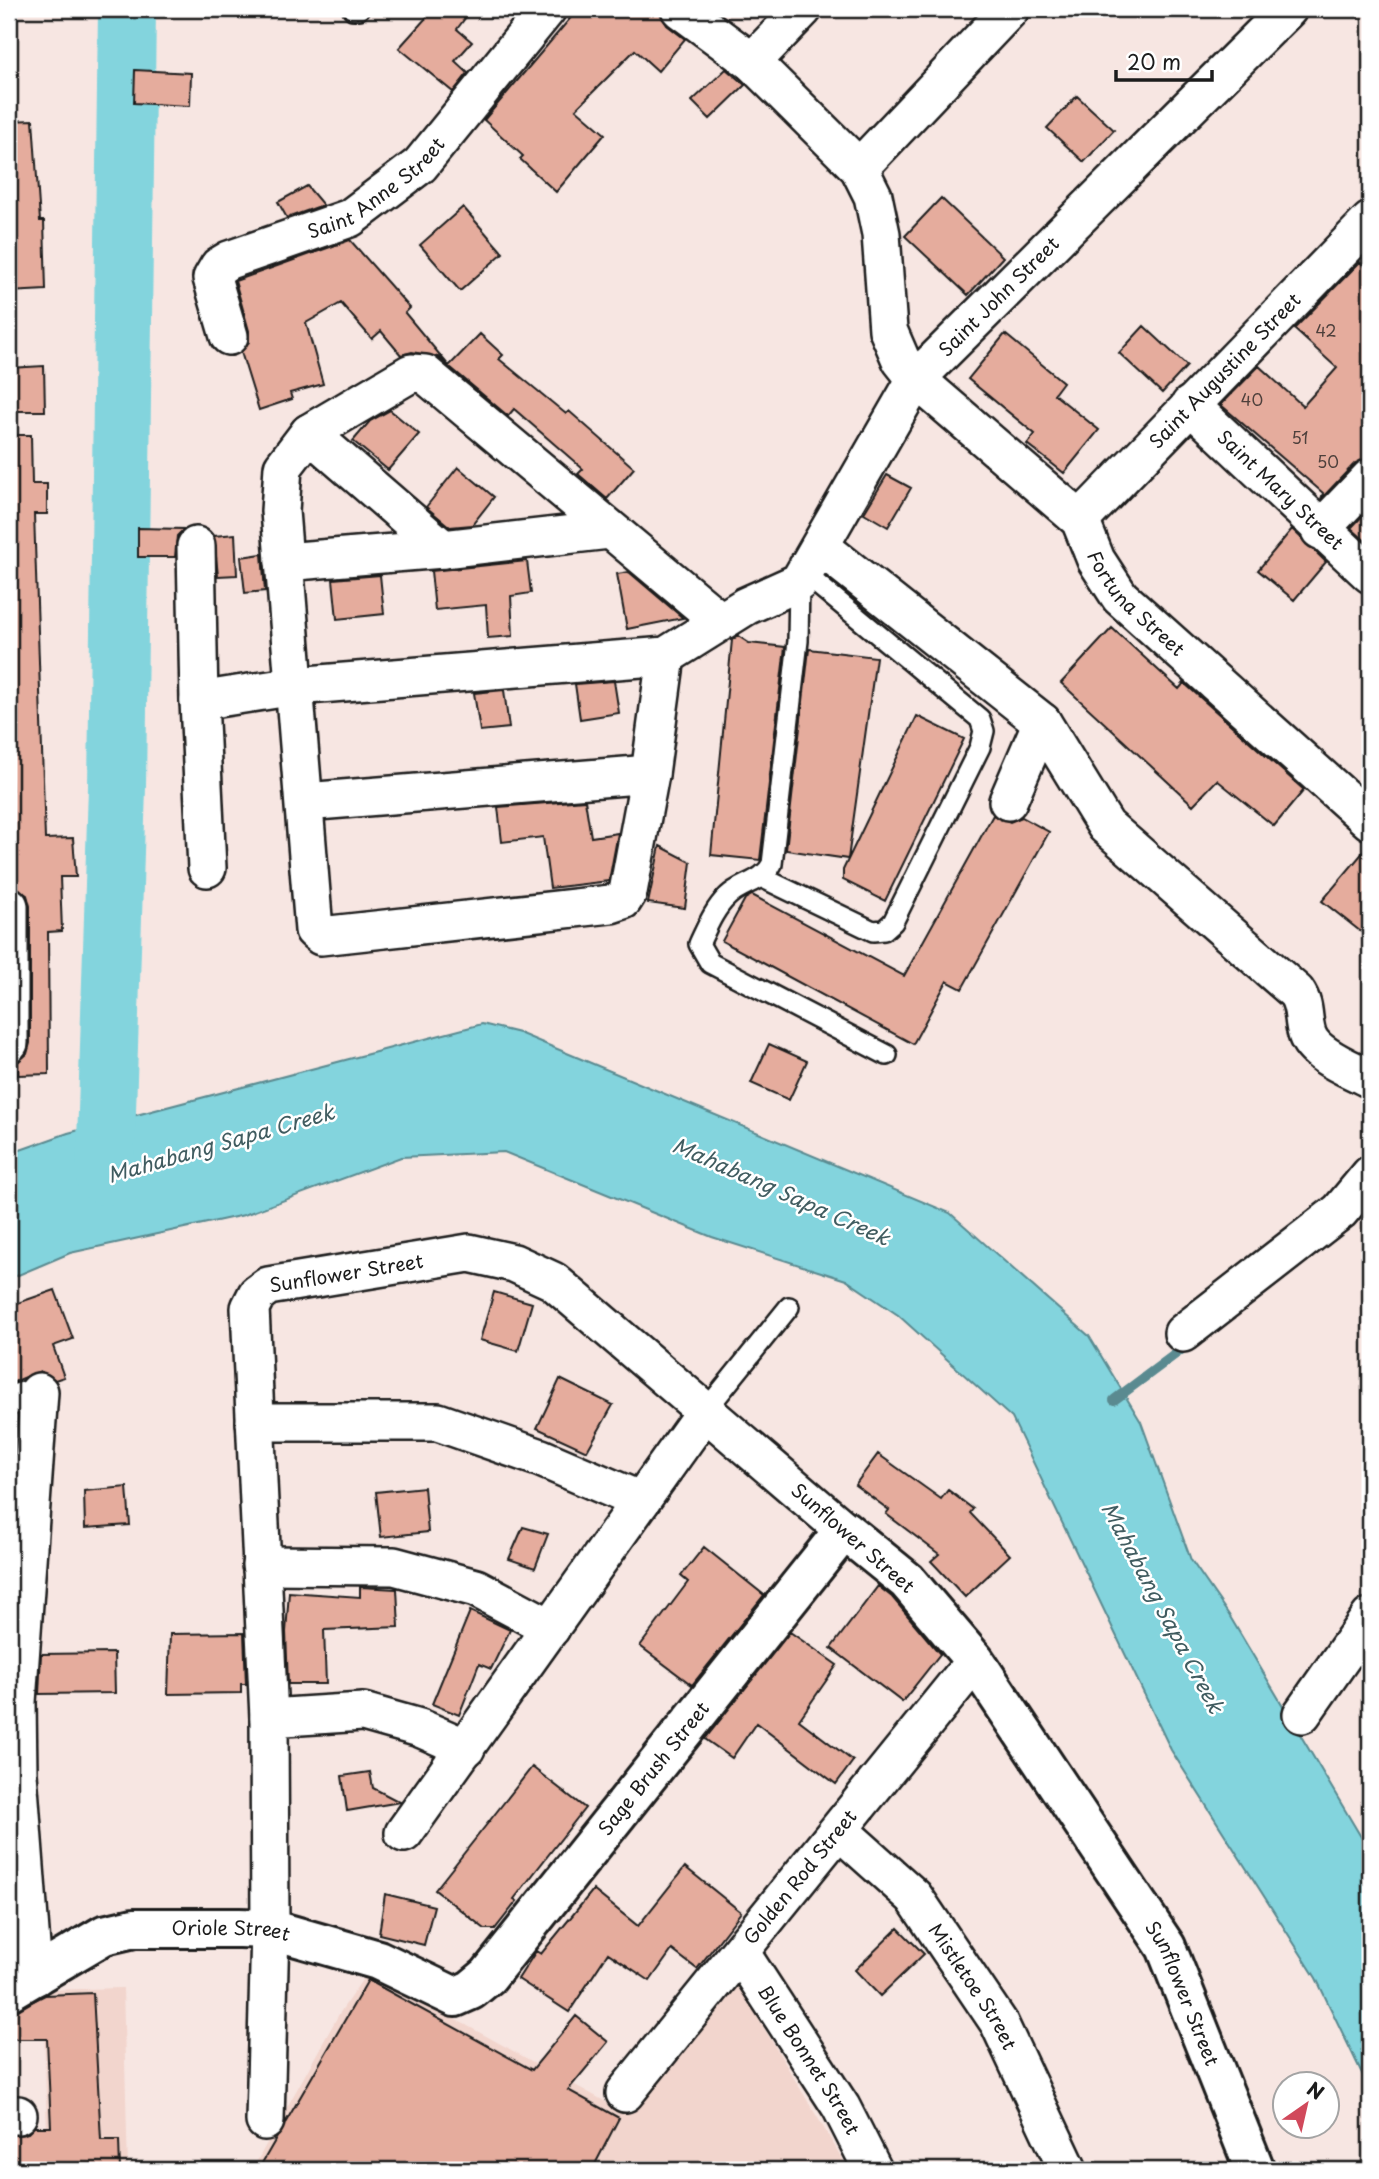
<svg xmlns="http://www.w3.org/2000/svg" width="1379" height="2179" viewBox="0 0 1379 2179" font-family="'Playpen Sans',sans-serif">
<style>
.built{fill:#f2d5cd}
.water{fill:#83d4dd;stroke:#5a8a90;stroke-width:2}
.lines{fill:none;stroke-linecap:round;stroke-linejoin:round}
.stream{stroke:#5a8a90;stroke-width:10}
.river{stroke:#83d4dd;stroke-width:58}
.building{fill:#e5ac9d;stroke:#1c1c1c;stroke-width:2}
.service-casing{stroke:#1c1c1c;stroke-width:24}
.pedestrian-casing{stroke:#1c1c1c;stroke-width:33}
.minor-casing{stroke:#1c1c1c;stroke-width:42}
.tertiary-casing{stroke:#1c1c1c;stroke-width:44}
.service{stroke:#fff;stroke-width:19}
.pedestrian{stroke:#fff;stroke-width:28}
.minor{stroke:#fff;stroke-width:37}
.tertiary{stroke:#fff;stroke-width:38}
.labels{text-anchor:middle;stroke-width:5;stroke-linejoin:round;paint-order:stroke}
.number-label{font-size:16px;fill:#4e403c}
.street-label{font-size:19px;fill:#1c1c1c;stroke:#fff}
.water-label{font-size:21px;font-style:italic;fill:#405c60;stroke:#fff}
</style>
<rect width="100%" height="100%" fill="#f7e6e2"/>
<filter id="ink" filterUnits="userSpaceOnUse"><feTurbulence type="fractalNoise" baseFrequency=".0143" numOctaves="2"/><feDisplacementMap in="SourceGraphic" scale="14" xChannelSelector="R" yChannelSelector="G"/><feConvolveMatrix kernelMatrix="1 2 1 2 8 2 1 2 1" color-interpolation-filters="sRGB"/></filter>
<g filter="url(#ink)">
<!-- built -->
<path class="built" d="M366 1974 466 2025 626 2113 737 1983 849 2170H252L339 2014Z
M123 1988 128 2170H48L43 1990Z"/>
<!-- water -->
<path class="water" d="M482 1024 519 1033 950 1213 1089 1336 1141 1422 1191 1560 1229 1615 1370 1852V2090L1316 1978 1171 1750 1012 1418 898 1315 846 1280 712 1237 504 1152 401 1157 244 1215 70 1253 9 1279V1154L68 1133Z"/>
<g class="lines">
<!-- stream -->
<path class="stream" d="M1114 1400 1189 1344"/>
<!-- river -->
<path class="river" d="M105 1176 117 787 127 9"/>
</g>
<!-- building -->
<path class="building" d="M434 9H472L457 29 472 42 455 61 468 73 453 92 399 48Z
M578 9H658L667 25 685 39 658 71 635 50 576 109 605 134 556 192 520 159 523 156 484 120Z
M726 69 745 85 710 119 692 101Z
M135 70 191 73 190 106 134 103Z
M1077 96 1114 130 1084 162 1047 128Z
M33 120 40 221H44L46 290 9 292V121Z
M307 186 323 205 287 218 278 202Z
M941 198 1003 257 968 295 905 236Z
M463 207 503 253 460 291 420 245Z
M350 240 410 308 405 313 449 366 480 334 503 355 499 359 566 414 569 411 634 468 607 499 578 474 583 469 514 409 508 416 438 357 412 352 401 355 381 331 372 339 341 303 306 323 323 384 290 393 292 399 259 410 241 352 249 342V331L235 281Z
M1360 262 1370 271V458L1355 463 1321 499 1323 493 1221 405 1259 366 1303 406 1337 368 1294 329Z
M1144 326 1187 366 1162 393 1119 353Z
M1005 334 1063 382 1054 394 1099 430 1064 473 1027 444 1035 434 968 379Z
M44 366 45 411H9V368Z
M390 410 419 434 388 470 353 441 370 421Z
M9 435H31L32 484H47V514H34L45 839 73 838 76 877H60L62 931 48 932 49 1074 18 1075V1062L27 1054 30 1043V906L27 895 15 887V880L9 726Z
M458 467 494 497 472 525 450 527 426 507Z
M887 475 911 488 888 527 864 513Z
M1370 508V545L1351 528Z
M138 528 184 529 177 536 175 557H138Z
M1292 529 1326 562 1294 600 1258 570Z
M235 534 237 575 218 576 214 536Z
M262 554 265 591 245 593 241 557Z
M527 561 531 593 511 596 513 636 488 638 486 605 435 610 431 571Z
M629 572 683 618 627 629 617 574Z
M380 575 384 614 337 619 333 579Z
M1112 628 1179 689 1184 683 1304 790 1274 826 1217 780 1193 805 1061 683Z
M738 636 749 643 785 647 760 860 711 855 732 640Z
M809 649 876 657 848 859 786 850Z
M614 681 619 713 580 719 575 684Z
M504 690 509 728 480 731 474 693Z
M917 716 964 739 885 901 843 880V870Z
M585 800 591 837 618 833 609 881 550 888 543 837 502 842 498 807Z
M993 815 1010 822 1022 817 1049 832 962 989 947 981 913 1044 722 941 745 899 752 895 904 976Z
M1370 844V939L1322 901Z
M660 846 691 862 685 908 648 903Z
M769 1044 807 1061 789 1100 751 1083Z
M55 1290 73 1339 53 1346 64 1377 55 1380 40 1371 9 1384V1306Z
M494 1292 532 1303 518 1351 480 1340Z
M560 1379 613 1405 587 1451 537 1428Z
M878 1454 941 1499 948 1490 973 1509 970 1513 1010 1555 965 1597 931 1561 939 1554 886 1514 889 1510 855 1485Z
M127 1487 130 1525 85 1528 84 1491Z
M424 1487 428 1532 381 1537 376 1492Z
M523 1527 548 1534 535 1568 509 1559Z
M704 1547 764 1595 692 1685 640 1646 688 1582 681 1576Z
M878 1586 892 1597 940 1654 902 1702 831 1648Z
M360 1587 397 1589 399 1627 324 1630 326 1684H288L286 1632 289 1592 360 1597Z
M470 1611 510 1630 491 1669 479 1664 459 1715 432 1704Z
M790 1632 837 1665 799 1720 853 1761 836 1784 756 1723 732 1758 705 1739Z
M244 1633 246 1684H241V1693L168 1694 170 1634Z
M114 1653 115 1693 39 1694 41 1654Z
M532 1767 585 1808 514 1899 517 1901 495 1929H485L435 1890Z
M370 1772 373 1788 400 1802 347 1811 342 1776Z
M685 1867 741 1912 697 1969 672 1950 650 1981 608 1953 569 2012 518 1979 536 1951 541 1954 593 1890 638 1926Z
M385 1894 434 1906 424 1945 379 1934Z
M898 1928 924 1954 880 1996 855 1970Z
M368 1980 532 2070 576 2016 608 2042 568 2090 619 2118 592 2170H258Z
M93 1993 101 2140H119L120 2170H9V2136L28 2133 34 2127H51L47 2039H9V2013L45 1995Z"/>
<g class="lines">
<defs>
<path id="service" d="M353 9H359
M799 582 798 641 772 864C763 882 741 883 728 896 714 909 707 927 699 944L710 963 887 1055
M761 877 873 931 884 930 893 922 980 747 984 731 980 719 805 574
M706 1410 789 1307"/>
<path id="pedestrian" d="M9 1401 39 1392"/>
<g id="minor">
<path id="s1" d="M680 9 752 62 859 168 873 196 881 234 888 330 901 360 916 379 1080 520 1096 560 1120 597 1370 821"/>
<path d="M752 62 803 9"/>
<path d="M859 168 1010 9"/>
<path id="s2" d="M229 336 212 278 219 266 229 260 350 218 420 165 547 9"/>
<path id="s3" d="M1190 405 1370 574"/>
<path d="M309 433 443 549"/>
<path id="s4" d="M1080 520 1370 221"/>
<path d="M1320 530 1370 478"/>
<path d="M196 546 199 701 207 868"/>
<path d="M821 547 1042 722 1106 826 1296 992C1306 1006 1302 1018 1307 1034 1314 1056 1352 1069 1370 1079"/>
<path d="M284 562 443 549 609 530"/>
<path d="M666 656 650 774 628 892 623 900 611 904 321 936 314 930 280 511 283 467 309 433 411 373 425 374 720 621"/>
<path id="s5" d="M199 701 295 686 666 656 746 606 799 582 916 379 1288 9"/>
<path d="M1008 801 1042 722"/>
<path d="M305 802 650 774"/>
<path d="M9 906V1043"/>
<path d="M1183 1333 1340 1211 1370 1175"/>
<path d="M255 1422H438L541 1458 641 1501"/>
<path d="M261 1565 394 1566 476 1588 551 1628"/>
<path d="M1302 1714 1370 1617"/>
<path d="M269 1718 363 1712 420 1728 466 1748"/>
<path id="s6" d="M839 1830 914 1897 999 2023 1068 2170"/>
<path d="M404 1833 706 1410"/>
<path id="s7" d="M740 1952 841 2107 873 2170"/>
<path d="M36 1976 31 1946 18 1774 17 1702 39 1392"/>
<path id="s8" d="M625 2093 975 1661"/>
<path d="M9 2115H18"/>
<path id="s9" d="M265 2121 270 1929 269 1718 250 1308 257 1294 268 1286 469 1253 514 1263 553 1281 844 1530"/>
</g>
<g id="tertiary">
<path id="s10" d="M9 1991 104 1935 134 1928H239L270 1929 378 1960 455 1997 471 1990 488 1976 844 1530 907 1581 975 1661 1166 1947 1255 2170"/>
</g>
</defs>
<!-- service casing -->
<use href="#service" class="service-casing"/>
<!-- pedestrian casing -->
<use href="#pedestrian" class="pedestrian-casing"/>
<!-- minor casing -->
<use href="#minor" class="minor-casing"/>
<!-- tertiary casing -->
<use href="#tertiary" class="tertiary-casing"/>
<!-- service -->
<use href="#service" class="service"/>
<!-- pedestrian -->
<use href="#pedestrian" class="pedestrian"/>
<!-- minor -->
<use href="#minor" class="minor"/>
<!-- tertiary -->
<use href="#tertiary" class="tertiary"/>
</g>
</g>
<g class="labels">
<!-- number labels -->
<g class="number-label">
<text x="1326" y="337">42</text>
<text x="1252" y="406">40</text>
<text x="1300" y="444">51</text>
<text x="1328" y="468">50</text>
</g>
<!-- street labels -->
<g class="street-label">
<text dy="7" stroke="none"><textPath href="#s2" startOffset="252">Saint Anne Street</textPath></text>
<text dy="7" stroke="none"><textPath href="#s5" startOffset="973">Saint John Street</textPath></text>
<text dy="7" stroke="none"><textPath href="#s4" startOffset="208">Saint Augustine Street</textPath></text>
<text dy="7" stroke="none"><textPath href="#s3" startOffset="124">Saint Mary Street</textPath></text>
<text dy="7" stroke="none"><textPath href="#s1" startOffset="782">Fortuna Street</textPath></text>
<text dy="7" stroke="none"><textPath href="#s9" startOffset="922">Sunflower Street</textPath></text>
<text transform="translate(853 1538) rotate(41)" y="7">Sunflower Street</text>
<text dy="7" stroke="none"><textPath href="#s10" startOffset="780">Sage Brush Street</textPath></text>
<text dy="7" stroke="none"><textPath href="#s8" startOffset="278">Golden Rod Street</textPath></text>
<text dy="7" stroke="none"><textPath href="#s10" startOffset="238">Oriole Street</textPath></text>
<text dy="7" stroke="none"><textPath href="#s6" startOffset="208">Mistletoe Street</textPath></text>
<text dy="7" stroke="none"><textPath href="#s10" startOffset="1664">Sunflower Street</textPath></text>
<text dy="7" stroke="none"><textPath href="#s7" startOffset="128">Blue Bonnet Street</textPath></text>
</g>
<!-- water labels -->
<g class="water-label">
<text transform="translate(221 1144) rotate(-16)" y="7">Mahabang Sapa Creek</text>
<text transform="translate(781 1192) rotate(24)" y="7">Mahabang Sapa Creek</text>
<text transform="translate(1162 1608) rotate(62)" y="7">Mahabang Sapa Creek</text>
</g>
</g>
<!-- margin -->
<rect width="1379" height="2179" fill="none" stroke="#fff" stroke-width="35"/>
<rect x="18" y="18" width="1344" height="2144" fill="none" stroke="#1c1c1c" stroke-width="2.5" filter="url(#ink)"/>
<!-- north arrow -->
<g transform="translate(1306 2105) rotate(34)"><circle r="33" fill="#ffffff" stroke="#a4a4a4" stroke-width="2"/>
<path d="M0-5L12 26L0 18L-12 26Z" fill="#d1495b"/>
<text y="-10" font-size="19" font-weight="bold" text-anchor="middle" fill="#1c1c1c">N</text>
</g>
<!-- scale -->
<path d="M1116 70v10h96v-10" fill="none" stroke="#1c1c1c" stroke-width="3.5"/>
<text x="1127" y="70" font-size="21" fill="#1c1c1c" stroke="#ffffff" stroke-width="5" paint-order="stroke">20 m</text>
</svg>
